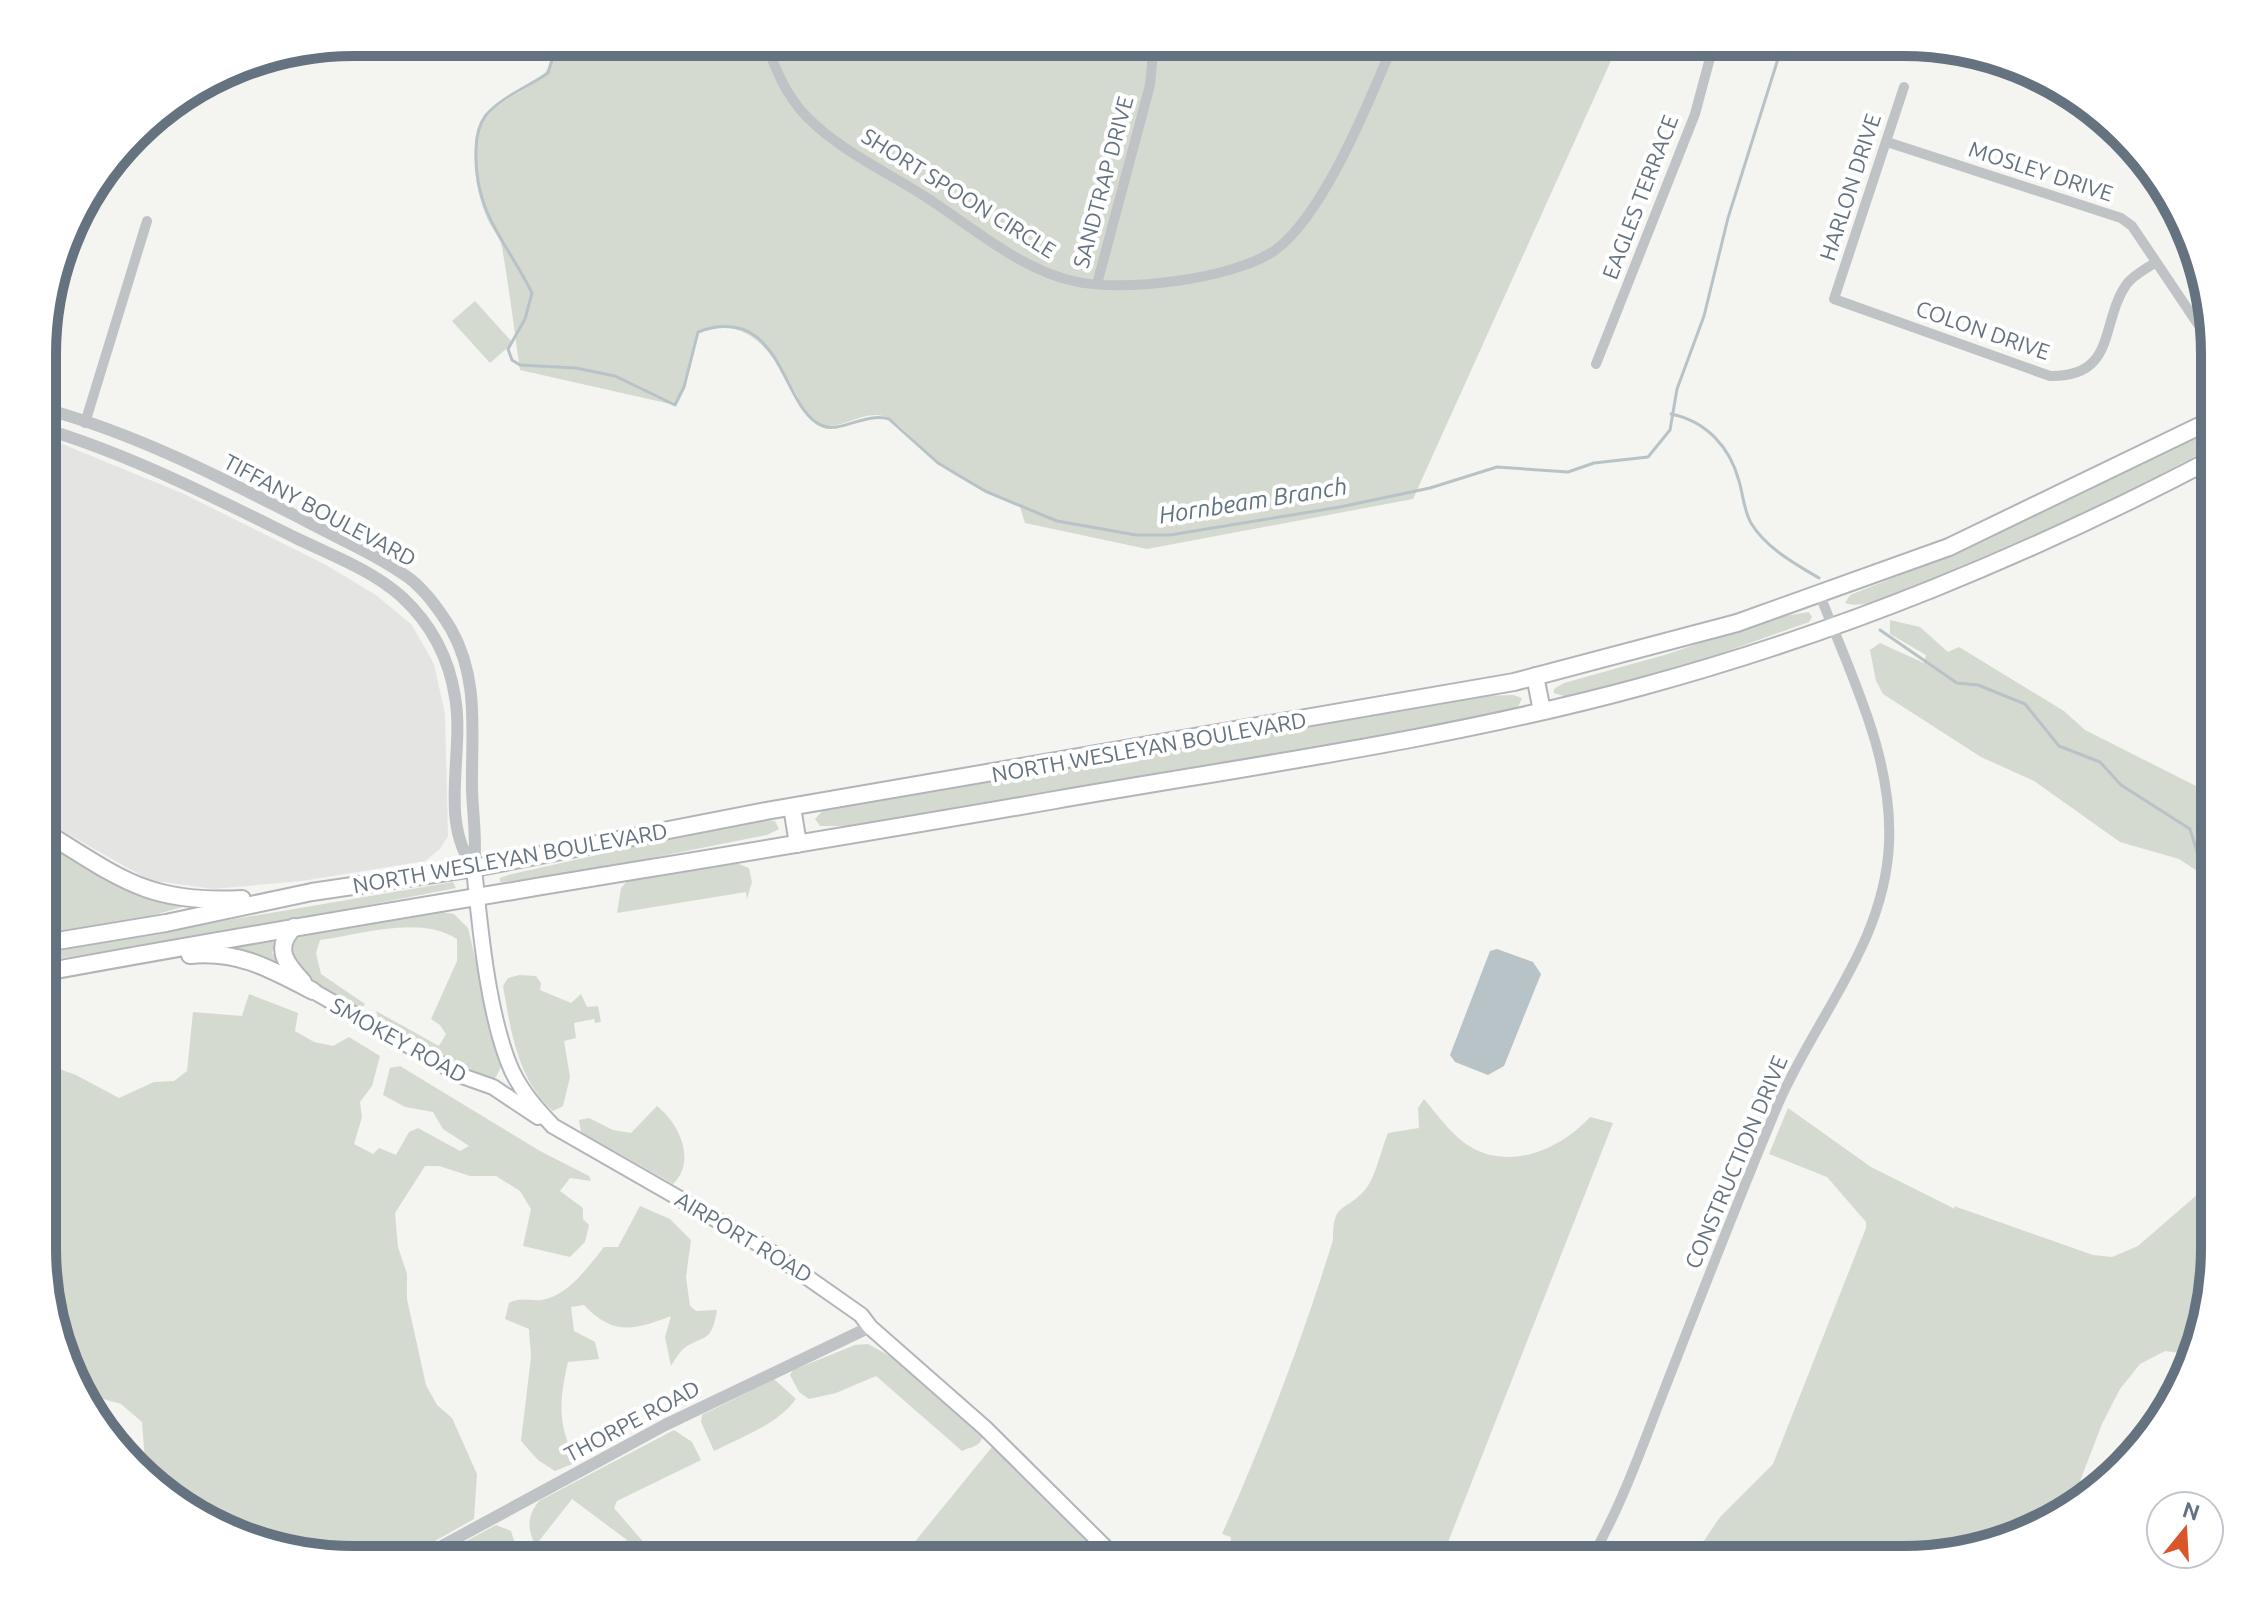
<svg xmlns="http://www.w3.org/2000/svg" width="2257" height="1602" viewBox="0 0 2257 1602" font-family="Ubuntu,sans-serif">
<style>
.built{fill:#e4e5e3}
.green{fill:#d5dad1}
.water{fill:#b8c3c7}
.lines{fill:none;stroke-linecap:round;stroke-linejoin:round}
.stream{stroke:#b8c3c7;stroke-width:3}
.secondary-casing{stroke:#b2b6ba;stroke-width:18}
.trunk-casing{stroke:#b2b5b8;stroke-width:20}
.minor{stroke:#bfc3c6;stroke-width:10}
.tertiary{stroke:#bfc3c6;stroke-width:12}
.secondary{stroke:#fff;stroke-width:14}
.trunk{stroke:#fff;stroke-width:16}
.labels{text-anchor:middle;stroke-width:8;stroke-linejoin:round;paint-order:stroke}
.street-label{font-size:22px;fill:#64737f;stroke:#fff}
.water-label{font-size:24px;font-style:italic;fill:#5f757d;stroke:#fff}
.rim{fill:none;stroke:#64737f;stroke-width:10}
</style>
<rect width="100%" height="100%" fill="#f4f4f0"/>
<!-- built -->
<path class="built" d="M45 437 184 494 326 565 376 595 412 625 434 664 445 714 448 836 440 849 425 861 302 881 213 889 149 880 45 821Z"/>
<!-- green -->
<path class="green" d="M546 42 1619 43 1413 499 1147 549 1025 523 1020 507C992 494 962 482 938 463 922 450 906 428 888 418 862 405 835 440 811 419 804 413 800 401 796 393 774 355 748 313 698 332L684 387 675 405 520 370C514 329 509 287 502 247 500 237 492 229 488 220 477 195 471 162 477 135 485 91 571 89 546 42Z
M475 301 513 343 490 363 452 321Z
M2214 426V446C2162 474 1889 622 1845 603L1850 595 1975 545Z
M1809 612 1812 617 1809 622 1672 671 1570 698 1554 693V689L1564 683 1668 654 1771 618Z
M1890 620 1920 627 1948 652 1959 647 2064 711 2085 730 2214 795C2214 810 2211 825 2211 839 2211 850 2214 866 2214 882L2179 859 2120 842 2034 781 1981 757 1883 694 1876 681 1870 650 1880 643 1924 663 1926 655 1890 634Z
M1513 695 1522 698 1517 709 1423 730 853 826H820L815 819 824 809 1483 696Z
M757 819 775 821 779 829 767 835 546 879 500 882V878L508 875Z
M45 839 141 893 182 907 144 918 45 936Z
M734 862 749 868 752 882 747 899 746 892 617 913 621 888 629 879Z
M453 882 456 888 292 920 45 961V951Z
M433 911 454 914 468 928 501 1067 496 1077 490 1080 379 1020 376 1011 439 1046 446 1034 440 1025 431 1019 457 961V939C420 915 363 934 320 940L316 953 321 974 365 1004 362 1008C345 1005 292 970 292 952 292 945 296 939 299 934Z
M278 938 272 953 284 970 217 947Z
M519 975 536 976 541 983 540 990 571 1003 581 994 587 1007 598 1006 601 1022 595 1023 594 1019 574 1023 576 1038 564 1041 570 1077 563 1106 553 1111C517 1079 511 1031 503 986L508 978Z
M249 994 298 1013 295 1031 314 1042 333 1046 349 1037 380 1056 372 1086 360 1102 362 1117 354 1144 373 1154 379 1148 396 1155 409 1132 418 1128 460 1151 469 1146 443 1129 433 1112 405 1107 383 1095 390 1068 400 1066 540 1151 589 1176 591 1181 570 1178 560 1191 583 1208V1219L589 1225 585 1242 570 1257 523 1246 531 1209 520 1191 496 1176H470L439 1166H425L395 1213 398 1247 407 1274V1299L426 1385 437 1405 452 1418 477 1474 474 1519 403 1559H334L253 1543 164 1495 146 1475 142 1422 121 1404 79 1392 72 1369 78 1359 63 1344 45 1288V1064L76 1075 119 1098 154 1082 174 1081 187 1071 193 1012 242 1016Z
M1424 1099C1436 1113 1447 1129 1462 1141 1504 1174 1559 1151 1590 1117L1613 1123 1441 1560H1229L1231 1537 1222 1534C1265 1437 1302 1341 1333 1240 1333 1201 1344 1213 1364 1191 1376 1178 1381 1149 1388 1133L1419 1128 1418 1108Z
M657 1106C679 1123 697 1161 673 1184L581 1132 579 1120 589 1118 613 1130 631 1133Z
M1788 1108 1871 1167 1955 1209 1954 1206 2093 1255 2112 1257 2138 1246 2214 1180V1268L2198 1349 2195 1355 2165 1351 2140 1364 2120 1389 2102 1424 2072 1502 2041 1528 1903 1560H1691L1720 1517 1773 1464 1866 1228V1222L1827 1177 1769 1154Z
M640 1206 670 1219 691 1240 686 1277 690 1306 696 1311 717 1310C711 1345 705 1333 683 1349 679 1353 674 1361 671 1366L665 1337 671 1316C635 1330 613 1336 584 1305L571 1307 574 1331 595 1342 599 1359 568 1362C559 1401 557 1426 577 1462L555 1471 538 1460 521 1441 531 1357 529 1329 505 1319 509 1303C520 1297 529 1301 541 1300 567 1297 588 1267 604 1247H618Z
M868 1344 899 1361 983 1435C980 1448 972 1446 962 1451L876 1376 836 1393 809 1399 799 1392 790 1375 793 1370 855 1345Z
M774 1379 796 1399C777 1425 743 1436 714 1451L701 1422 702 1415Z
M674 1430 692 1442 701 1460 617 1501 614 1508 646 1545 640 1559H615L627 1540 572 1499 535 1546C528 1527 526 1518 539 1501Z
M992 1447 998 1449 1105 1560H900Z
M496 1525 511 1531 520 1559H500L494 1547 471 1559H433Z"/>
<!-- water -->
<path class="water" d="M1497 949 1533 962 1541 974 1504 1066 1488 1075 1455 1062 1450 1055 1490 951Z"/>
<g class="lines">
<!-- stream -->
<path class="stream" d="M546 42 552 60 548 73C528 87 503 96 486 115 478 126 476 137 476 150 474 214 506 240 532 293L525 319 508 349 512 360 520 365 576 368 615 376 675 405 684 387 698 332C784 301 781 411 823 426 840 433 866 412 889 419L938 463 985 491 1057 521 1136 535H1170L1340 507 1430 488 1497 467 1568 472 1594 463 1648 457 1670 430 1677 389 1704 316 1728 218 1783 43
M1671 414C1706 421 1730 447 1739 481 1743 494 1744 511 1751 523 1766 548 1795 564 1819 578
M1880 630 1957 683 1978 685 2025 704 2059 746 2100 762 2121 785 2190 829 2197 852 2214 858"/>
<defs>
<path id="secondary" d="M474 868C480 928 488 1017 512 1071 522 1092 537 1109 553 1126L764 1247 861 1315 870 1327 985 1428 1118 1560
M313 991 462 1076 493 1087 538 1117"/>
<path id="trunk" d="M1535 676 1542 711
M792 807 798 844
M45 832C121 879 149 904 242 899
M294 927C273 948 286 964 303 982
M45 943 166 923 312 892 474 868 766 811 1514 682 1737 623 1949 547 2214 419
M190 955C238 950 271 969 313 991
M45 972C380 910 718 859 1055 800 1250 766 1449 739 1640 687 1843 632 2029 555 2214 458"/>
</defs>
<!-- secondary casing -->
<use href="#secondary" class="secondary-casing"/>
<!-- trunk casing -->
<use href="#trunk" class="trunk-casing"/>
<!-- minor -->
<path class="minor" d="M766 42C775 69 786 95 806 116 838 149 883 170 921 194 969 224 1017 268 1073 281 1122 293 1232 279 1274 251 1324 216 1370 99 1394 42
M1904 87 1834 299 2050 376C2117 377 2100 323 2126 285 2133 275 2146 269 2156 262
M1887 142 2121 218 2132 226 2214 348
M1097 284 1150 85 1154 42
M1596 364 1695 114 1714 43
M85 423 147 221
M1590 1560C1622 1506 1642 1446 1665 1388 1702 1293 1739 1197 1779 1102 1817 1015 1885 942 1889 843 1893 756 1850 674 1820 595"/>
<!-- tertiary -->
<path class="tertiary" d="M45 409C134 433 220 477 302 519 337 538 376 554 409 578 426 591 440 611 451 629 480 680 471 734 472 790 473 817 477 841 474 868
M45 429C133 456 213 497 296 538 331 555 372 570 402 597 431 624 449 658 455 697 465 752 438 821 474 868
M418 1559 665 1425 870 1327"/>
<!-- secondary -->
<use href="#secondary" class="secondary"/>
<!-- trunk -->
<use href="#trunk" class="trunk"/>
</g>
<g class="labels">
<!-- street labels -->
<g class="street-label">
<text transform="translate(2041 171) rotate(18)" y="8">MOSLEY DRIVE</text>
<text transform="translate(1103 182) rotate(-75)" y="8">SANDTRAP DRIVE</text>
<text transform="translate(1850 187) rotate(-72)" y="8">HARLON DRIVE</text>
<text transform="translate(959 193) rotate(32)" y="8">SHORT SPOON CIRCLE</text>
<text transform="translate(1640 197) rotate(-69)" y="8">EAGLES TERRACE</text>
<text transform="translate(1983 330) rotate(19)" y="8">COLON DRIVE</text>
<text transform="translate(320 510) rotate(28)" y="8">TIFFANY BOULEVARD</text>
<text transform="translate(1149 747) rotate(-10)" y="8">NORTH WESLEYAN BOULEVARD</text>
<text transform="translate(510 858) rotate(-10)" y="8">NORTH WESLEYAN BOULEVARD</text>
<text transform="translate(399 1040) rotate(29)" y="8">SMOKEY ROAD</text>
<text transform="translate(1736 1162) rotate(-67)" y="8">CONSTRUCTION DRIVE</text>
<text transform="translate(744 1237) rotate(31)" y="8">AIRPORT ROAD</text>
<text transform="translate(632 1421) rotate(-28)" y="8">THORPE ROAD</text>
</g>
<!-- water labels -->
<g class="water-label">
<text transform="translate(1253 501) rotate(-9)" y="8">Hornbeam Branch</text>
</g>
</g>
<!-- crop -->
<path d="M0 0H2257V1602H0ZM354 56H1903A298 298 0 0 1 2201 354V1248A298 298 0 0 1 1903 1546H354A298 298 0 0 1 56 1248V354A298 298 0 0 1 354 56Z" fill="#fff" fill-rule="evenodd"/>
<path class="rim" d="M354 56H1903A298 298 0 0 1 2201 354V1248A298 298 0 0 1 1903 1546H354A298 298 0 0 1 56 1248V354A298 298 0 0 1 354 56Z"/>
<!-- north arrow -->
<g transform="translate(2185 1530) rotate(18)"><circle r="38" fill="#ffffff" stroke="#c1c7cc" stroke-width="2"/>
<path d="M0-6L14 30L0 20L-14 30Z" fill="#d9552a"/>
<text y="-12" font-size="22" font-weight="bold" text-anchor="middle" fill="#64737f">N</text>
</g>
</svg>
